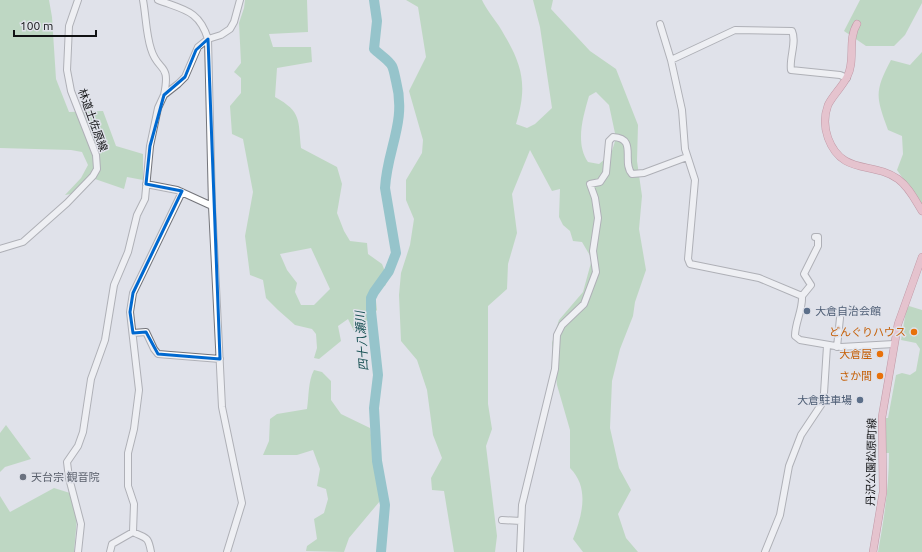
<svg xmlns="http://www.w3.org/2000/svg" width="922" height="552" viewBox="0 0 922 552" font-family="Ubuntu,'Noto Sans JP',sans-serif">
<style>
.green{fill:#96ca95;fill-rule:evenodd}
.lines{fill:none;stroke-linecap:round;stroke-linejoin:round}
.river{stroke:#3da0a6;stroke-width:10}
.minor-casing{stroke:#73747a;stroke-width:8}
.major-casing{stroke:#984155;stroke-width:8}
.minor{stroke:#fff;stroke-width:6}
.major{stroke:#ec9dae;stroke-width:7}
.marked{fill:none;stroke:#0069d0;stroke-width:3;stroke-linejoin:round}
.service-dot{fill:#5c6f8a;stroke:#e0e2ea;stroke-width:1.5}
.food-dot{fill:#e8710a;stroke:#e0e2ea;stroke-width:1.5}
.worship-dot{fill:#6b7280;stroke:#e0e2ea;stroke-width:1.5}
.labels{text-anchor:middle;stroke-width:3;stroke-linejoin:round;paint-order:stroke}
.street-label{font-size:11px;fill:#111214;stroke:#e0e2ea}
.service-label{font-size:11px;fill:#4e5e75;stroke:#e0e2ea;text-anchor:start}
.food-label{font-size:11px;fill:#c56008;stroke:#e0e2ea;text-anchor:end}
.worship-label{font-size:11px;fill:#5b616d;stroke:#e0e2ea;text-anchor:start}
.water-label{font-size:12px;font-style:italic;fill:#185154;stroke:#e0e2ea}
</style>
<rect width="100%" height="100%" fill="#e0e2ea"/>
<!-- green -->
<path class="green" d="M0 0H49L52 17 56 79 69 112 103 111 116 146 143 154V180L127 177 124 189 95 179 93 173 71 194 65 195 81 178 88 165 82 152 71 150 0 148Z
M245 0H307L308 32 269 34 273 47H311L312 62 277 68 275 97C302 112 298 120 301 148L337 167 342 184 337 213 344 231 350 241 367 243 368 254 382 264 388 279 385 286 373 288 370 293 376 301 377 310 368 321 354 331 348 319 338 326 341 341 319 359 314 358 317 348 316 334 312 329 295 325 278 310 266 298 263 280 250 275 245 236 253 192 243 139 232 134 230 106 241 93V78L234 72 241 63 239 23 244 8ZM311 248 330 289 314 305H301L295 292 297 283 287 270 280 254Z
M406 0H482C486 9 493 17 499 26 521 62 529 82 516 124L527 128 535 124 552 108 540 27 533 0H553L551 9 590 51 616 69 638 125 637 161 642 196 639 229 646 270 635 302 633 316 620 349 612 381 610 428 619 468 631 490 618 514 626 538 638 552H583L573 539C582 516 590 488 570 468V430L557 385 552 343 559 320 583 292 592 259 582 242 573 241 570 231 563 225 559 217 560 189 552 191 530 150 512 194 517 233 508 264 507 289 488 306V404L492 429 486 446 497 536 495 552H454L444 491 432 490 431 478 442 458 433 435 427 390 417 360 401 341 399 295 401 273 410 245 414 219 406 200V180L422 153 423 140 409 91 426 57 418 7ZM596 92 609 105 616 138 611 154 599 164 588 162C575 143 583 117 589 96Z
M860 0H922V3L905 35 894 46H866L844 31Z
M922 52V206L897 170 903 154 902 136 888 130C876 97 874 92 891 60L910 65Z
M909 306 922 310V552H878C884 519 889 487 889 453H886L884 418H888L896 375 902 373 910 375 916 371 920 349 916 343 901 340 906 311Z
M314 370 322 372 331 381V400L341 414 370 428 380 501 349 538 344 552 306 551 307 546 317 539 314 519 324 513 328 499 326 489 317 486 320 469 313 450 297 455H263L269 441 270 419 277 414 307 409C309 396 308 381 314 370Z
M6 425 31 459 5 467 0 472V433Z
M54 488 70 493 77 518 74 552H0V496L10 512Z"/>
<g class="lines">
<!-- river -->
<path class="river" d="M374 0 377 21 374 49C379 54 389 60 392 66 394 70 395 77 396 81 407 122 387 149 385 188L396 253 389 271 374 292 371 298V311L378 375 374 408 377 461 385 505 381 552"/>
<defs>
<path id="minor" d="M143 0C146 16 146 34 151 49 158 73 171 61 164 95
M158 0C184 10 199 10 208 39L212 206 222 407 242 503 227 552
M660 24 671 60
M146 184 177 190 212 206
M815 237H818V246L804 274 811 285 802 296C803 310 795 322 795 336L800 340 841 347 894 344
M0 249 23 242 67 203 93 176 97 169 96 155 71 91 67 70 69 26 78 0
M802 296 759 278 690 264 688 259 695 180 685 149 682 110 671 60 735 30 792 31C797 42 789 58 791 70L840 75 847 78
M133 333 146 332 154 349 158 354 220 359
M837 347 840 318
M502 520 521 521
M133 532 134 504 128 486V453L134 429 139 390 130 312 133 293 182 192
M78 552 81 524 69 478 67 462 78 446 83 432 91 379 105 340 114 285 128 252 137 215 145 199 150 146 158 108 164 95 178 84 185 77 198 47 208 39 221 35 230 29 234 22 240 0
M110 552 112 544 133 532C146 539 148 535 151 552
M520 552 522 505 555 369 557 335 562 325 584 304 596 272 593 251 598 218 595 198 590 184 600 182 606 173 609 141 613 137C638 138 621 162 632 174L644 173 687 157
M765 552 780 515 789 466 801 435 821 405 824 393 827 346"/>
<path id="major" d="M857 24C847 40 856 61 847 77 842 87 833 95 828 105 824 116 824 127 828 138 842 176 873 161 898 179 909 187 915 200 922 211
M873 552 883 492 882 417 898 324 922 257"/>
</defs>
<!-- minor casing -->
<use href="#minor" class="minor-casing"/>
<!-- major casing -->
<use href="#major" class="major-casing"/>
<!-- minor -->
<use href="#minor" class="minor"/>
<!-- major -->
<use href="#major" class="major"/>
</g>
<!-- marked area -->
<path d="M0 0H922V552H0ZM208 39 220 359 158 354 146 332 133 333 130 312 133 293 182 191 146 184 150 146 164 95 185 77 196 50Z" fill="#e0e2ea" fill-opacity=".55" fill-rule="evenodd"/>
<path class="marked" d="M208 39 220 359 158 354 146 332 133 333 130 312 133 293 182 191 146 184 150 146 164 95 185 77 196 50Z"/>
<!-- markers -->
<g class="service-dot">
<circle cx="807" cy="311" r="4"/>
<circle cx="860" cy="400" r="4"/>
</g>
<g class="food-dot">
<circle cx="914" cy="332" r="4"/>
<circle cx="880" cy="354" r="4"/>
<circle cx="880" cy="376" r="4"/>
</g>
<circle class="worship-dot" cx="23" cy="477" r="4"/>
<g class="labels">
<!-- street labels -->
<g class="street-label">
<text transform="translate(93 120) rotate(70)" y="4">林道土佐原線</text>
<text transform="translate(871 462) rotate(-89)" y="4">丹沢公園松原町線</text>
</g>
<!-- service labels -->
<g class="service-label">
<text x="815" y="315">大倉自治会館</text>
<text x="852" y="404" text-anchor="end">大倉駐車場</text>
</g>
<!-- food labels -->
<g class="food-label">
<text x="906" y="336">どんぐりハウス</text>
<text x="872" y="358">大倉屋</text>
<text x="872" y="380">さか間</text>
</g>
<!-- worship labels -->
<g class="worship-label">
<text x="31" y="481">天台宗 観音院</text>
</g>
<!-- water labels -->
<g class="water-label">
<text transform="translate(362 341) rotate(-94)" y="4">四十八瀬川</text>
</g>
</g>
<!-- scale -->
<path d="M14 30v6h82v-6" fill="none" stroke="#111214" stroke-width="2"/>
<text x="20" y="30" font-size="12" fill="#111214" stroke="#e0e2ea" stroke-width="3" paint-order="stroke">100 m</text>
</svg>
